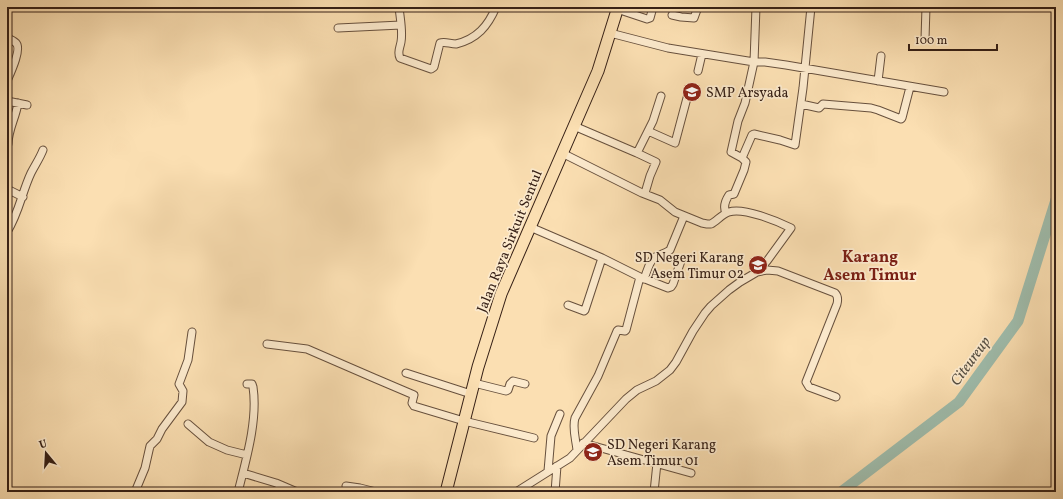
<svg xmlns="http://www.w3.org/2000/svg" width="1063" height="499" viewBox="0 0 1063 499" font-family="Vollkorn,serif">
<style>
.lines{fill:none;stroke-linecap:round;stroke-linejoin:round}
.river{stroke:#9fbdad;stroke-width:11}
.street-casing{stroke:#67503d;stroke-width:9}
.primary-casing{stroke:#362016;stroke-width:13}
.street{stroke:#fceacd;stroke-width:7}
.primary{stroke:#fbdfb2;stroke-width:11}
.labels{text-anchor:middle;stroke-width:3.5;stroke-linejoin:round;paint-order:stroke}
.poi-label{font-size:14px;fill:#362016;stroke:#fceacd;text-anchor:start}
.street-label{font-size:14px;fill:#362016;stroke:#fceacd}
.water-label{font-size:15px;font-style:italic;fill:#564f43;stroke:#fceacd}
.quarter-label{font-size:16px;font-weight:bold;fill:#7a1f14;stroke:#fceacd}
</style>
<rect width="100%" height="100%" fill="#fbdfb2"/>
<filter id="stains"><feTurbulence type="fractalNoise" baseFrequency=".005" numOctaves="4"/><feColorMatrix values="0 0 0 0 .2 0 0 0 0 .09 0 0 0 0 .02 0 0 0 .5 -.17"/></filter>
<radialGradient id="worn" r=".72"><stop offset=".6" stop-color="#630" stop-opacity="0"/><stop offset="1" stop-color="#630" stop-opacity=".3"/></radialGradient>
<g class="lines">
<!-- river -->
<path class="river" d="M841 492 959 402 1018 321 1056 200"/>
<defs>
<path id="street" d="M399 7C400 18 403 31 401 42 400 48 397 52 400 58L431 69 434 67 440 43C445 41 450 44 456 44 477 39 488 26 496 7
M617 9 647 19 650 18 653 7
M672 15 681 17 694 18 698 7
M338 28 401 25
M610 33 668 48 754 62H765L786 65 944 92
M7 38C10 39 14 41 16 43 22 49 10 74 7 81
M925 39 926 7
M698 71 702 54
M878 81 881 56
M7 101 27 105
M801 104 819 108 823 104 871 108 878 110 901 119 902 118 910 87
M574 126 637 153 656 162 650 176 645 193
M648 131 675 143 687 98
M8 144C8 130 16 117 18 103
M562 153 642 193 660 200 675 212 702 223 707 224H711C717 221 722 214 729 212 743 207 777 221 791 228L767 261 757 272
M637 153 653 121 661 96
M742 158 752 135 754 134 780 140 795 145 803 88 811 7
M7 189 23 197
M726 213C723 207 725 201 729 195L734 194 744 170 746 162 742 158 731 152 738 121 745 103 754 62 756 7
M530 227 602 258 640 277 668 288 671 287 673 284 681 261
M7 232C19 213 22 192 31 173 35 165 40 158 43 150
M644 279C647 272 649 261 655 257 660 254 665 254 670 250L684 216
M568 305 584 311 585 310 602 258
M267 344 307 349 374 378 414 395 412 403 414 406 464 421 534 438
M406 373 471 394
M474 383 506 391 508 390 510 384 513 381 525 384
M188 424 209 442 227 450 247 455
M583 443 691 473
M577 450C576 440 572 428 575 418L598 376 617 331 618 330 625 331 626 330 640 277
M548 471 551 436 560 414
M243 473 276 483 297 492
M346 486 360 488 376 492
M135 492 145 468 150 446 157 439 162 429 182 402 183 391 179 384 188 360 192 332
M238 492C246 460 258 420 253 387L252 384H247
M393 492H397
M516 492 570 458 626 399 637 390 656 381 670 370 676 362 693 331 705 313 711 306 729 290 740 282 757 272 767 270 778 271 835 293C838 296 838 300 837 304L806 382 809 387 836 397
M555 492 557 466
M654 492 657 463"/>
<path id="primary" d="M446 492 478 367 501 294 598 71 618 7"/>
</defs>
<!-- street casing -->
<use href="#street" class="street-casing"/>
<!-- primary casing -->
<use href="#primary" class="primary-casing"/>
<!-- street -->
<use href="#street" class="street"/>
<!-- primary -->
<use href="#primary" class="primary"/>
</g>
<!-- icons -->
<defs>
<symbol id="school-disc" viewBox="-11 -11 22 22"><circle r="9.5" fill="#8f2418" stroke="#fceacd"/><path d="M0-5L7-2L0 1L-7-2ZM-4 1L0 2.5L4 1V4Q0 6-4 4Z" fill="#fff"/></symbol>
</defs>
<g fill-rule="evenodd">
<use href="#school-disc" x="681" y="81" width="22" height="22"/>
<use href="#school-disc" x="747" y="254" width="22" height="22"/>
<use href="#school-disc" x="582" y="441" width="22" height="22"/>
</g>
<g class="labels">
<!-- poi labels -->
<g class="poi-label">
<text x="706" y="97">SMP Arsyada</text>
<text x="744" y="262" text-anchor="end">SD Negeri Karang<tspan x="744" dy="16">Asem Timur 02</tspan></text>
<text x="607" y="449">SD Negeri Karang<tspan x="607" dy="16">Asem Timur 01</tspan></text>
</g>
<!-- street labels -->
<g class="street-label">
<text transform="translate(509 241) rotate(-68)" y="5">Jalan Raya Sirkuit Sentul</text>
</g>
<!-- water labels -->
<g class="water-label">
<text transform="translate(970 361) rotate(-54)" y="5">Citeureup</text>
</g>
<!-- quarter labels -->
<g class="quarter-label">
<text x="870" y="262">Karang<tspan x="870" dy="18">Asem Timur</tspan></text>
</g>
</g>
<!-- margin -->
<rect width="1063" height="499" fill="none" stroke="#fbdfb2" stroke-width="24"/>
<rect x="8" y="8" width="1047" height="483" fill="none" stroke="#362016" stroke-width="2"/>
<rect x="12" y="12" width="1039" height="475" fill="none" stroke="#362016"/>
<!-- north arrow -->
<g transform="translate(46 453) rotate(342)" stroke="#fceacd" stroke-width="3" paint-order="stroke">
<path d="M0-3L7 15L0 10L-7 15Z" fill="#362016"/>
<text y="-6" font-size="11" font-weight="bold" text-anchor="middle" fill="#362016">U</text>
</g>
<!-- scale -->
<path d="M909 44v6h88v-6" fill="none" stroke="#362016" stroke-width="2"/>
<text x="915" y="44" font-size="12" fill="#362016" stroke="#fceacd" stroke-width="3" paint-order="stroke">100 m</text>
<rect width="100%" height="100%" filter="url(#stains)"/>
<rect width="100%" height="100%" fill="url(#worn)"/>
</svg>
